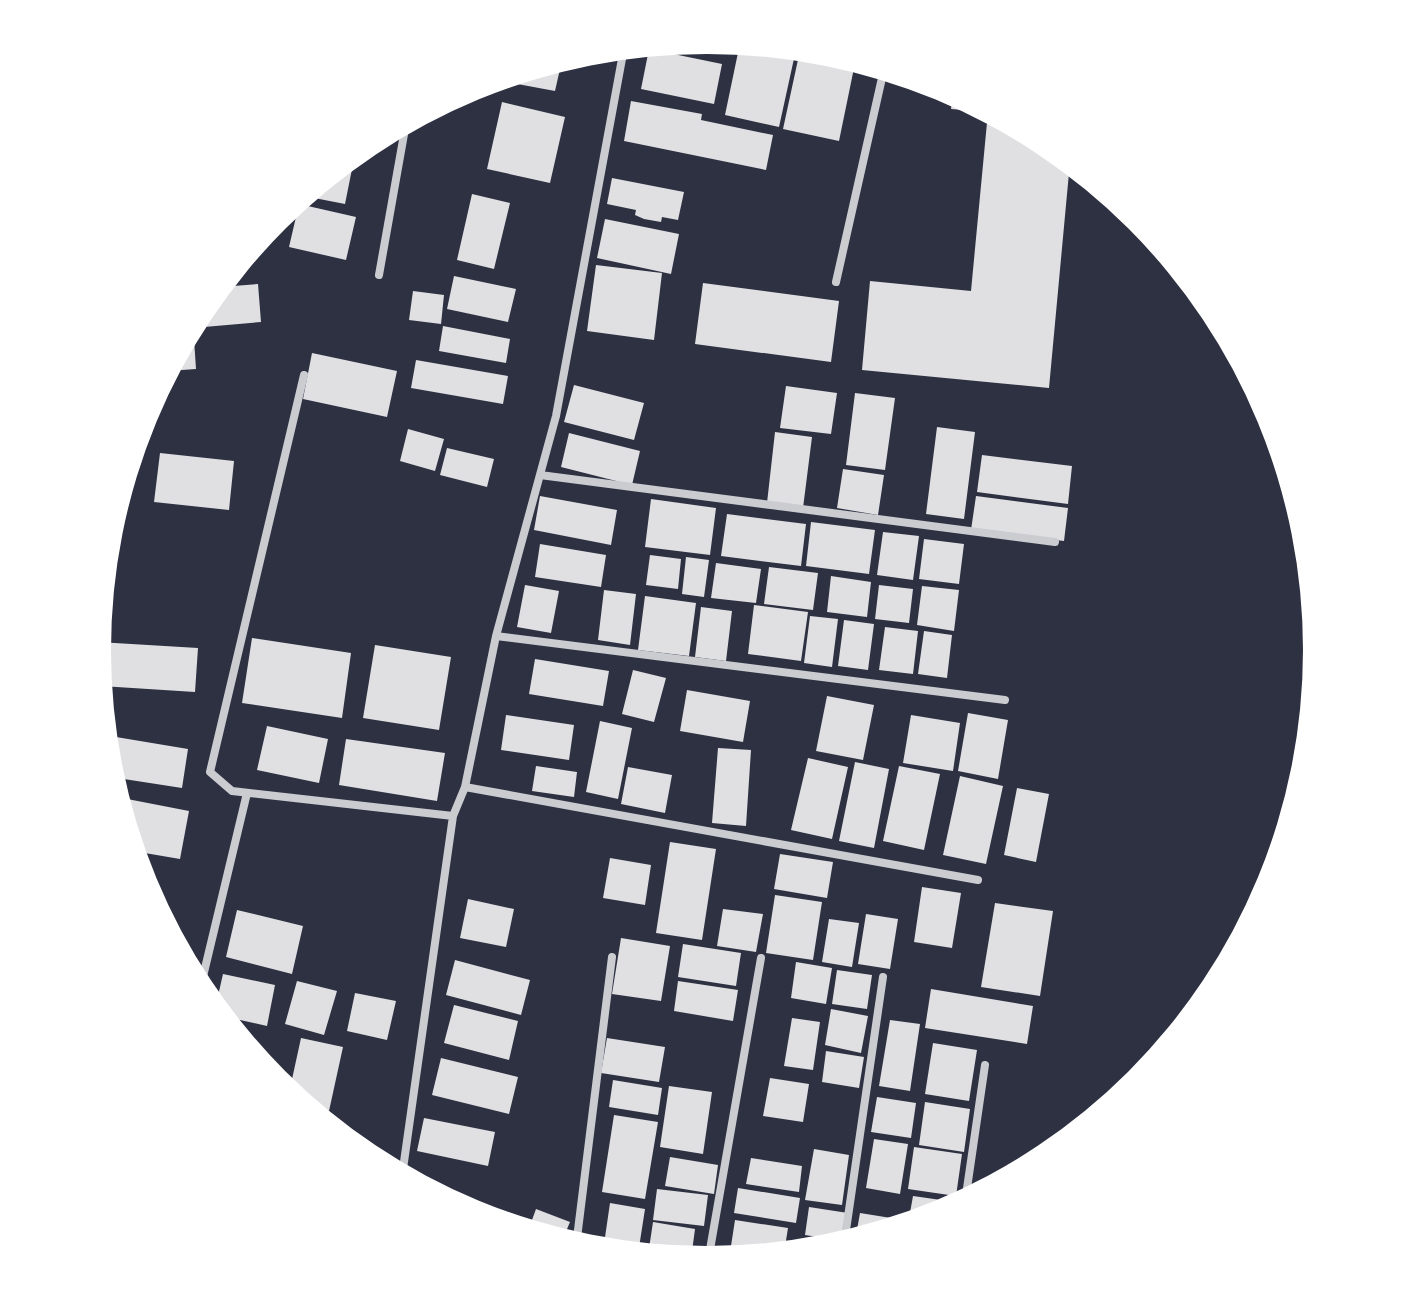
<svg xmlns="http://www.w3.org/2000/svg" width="1415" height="1301" viewBox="0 0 1415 1301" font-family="'DM Sans',sans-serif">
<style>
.building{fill:#e0e0e3}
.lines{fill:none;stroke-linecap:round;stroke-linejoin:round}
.minor{stroke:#caccd0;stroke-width:8}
</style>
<rect width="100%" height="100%" fill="#2d3142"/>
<!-- building -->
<path class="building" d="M740 43 795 54 779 127 725 115Z
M649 49 722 64 714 104 641 89Z
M799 55 854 68 839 141 783 129Z
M562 60 555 91 502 81 503 78Z
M953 93 1047 143 1070 162 1049 388 862 370 870 281 971 291 988 112 951 109Z
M631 101 702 114 701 120 773 135 766 170 624 141Z
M502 102 565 117 550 183 487 169Z
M355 154 345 204 304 196Z
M612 178 684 192 678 220 662 217 661 222 644 219 635 215 636 210 607 204Z
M472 194 510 203 494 269 457 260Z
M299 204 356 217 346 260 289 247Z
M605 219 679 234 671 274 597 258Z
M596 265 662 273 654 340 587 331Z
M454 276 516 289 508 322 447 309Z
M703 283 839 301 831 362 695 344Z
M258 284 261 322 204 327 202 308 220 287Z
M413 291 444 295 441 324 409 320Z
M193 324 196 369 168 371Z
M443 326 510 339 506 363 439 351Z
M312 353 397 371 387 417 303 399Z
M416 360 508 376 503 404 411 388Z
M574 385 644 403 634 440 564 422Z
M786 386 837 393 831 434 780 428Z
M855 393 895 398 885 470 846 465Z
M937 427 975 432 964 519 926 514Z
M408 429 444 439 435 471 400 461Z
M775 432 812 437 803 508 767 503Z
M569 433 640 451 632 485 561 467Z
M135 446 126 511 115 509 122 487Z
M447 448 494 459 487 487 440 475Z
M160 453 234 461 229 510 154 502Z
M982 455 1072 466 1068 504 977 492Z
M843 469 884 475 878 515 837 508Z
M540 496 617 510 611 545 534 530Z
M976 496 1068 508 1064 541 971 530Z
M651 499 716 508 710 555 645 547Z
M727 514 806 524 801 566 721 556Z
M811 522 875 530 869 574 806 566Z
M883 532 919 536 913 580 877 575Z
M924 539 964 544 959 584 919 579Z
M540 544 606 555 601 587 535 577Z
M650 555 681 559 678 589 646 585Z
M686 557 709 560 704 597 682 594Z
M716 563 761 569 756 603 711 598Z
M769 567 818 573 813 610 764 604Z
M831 576 871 582 867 617 827 612Z
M525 585 559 591 551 633 517 627Z
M879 585 913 589 909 623 875 619Z
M922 586 959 590 954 631 917 625Z
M604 590 636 594 630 645 598 640Z
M645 596 696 603 689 656 638 650Z
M754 605 808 612 801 661 748 654Z
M701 607 732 611 726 661 695 657Z
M810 616 838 619 832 667 804 663Z
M844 620 874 624 868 670 838 666Z
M885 627 918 631 913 674 879 670Z
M924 631 952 635 947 678 918 674Z
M252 638 351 653 342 718 242 703Z
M98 642 198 648 195 692 101 686Z
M375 645 451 657 439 730 363 718Z
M535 659 609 671 603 706 529 694Z
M633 670 666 678 654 722 622 714Z
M687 690 750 701 743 742 680 731Z
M827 696 874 705 863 760 816 751Z
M968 713 1008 720 998 779 958 771Z
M506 715 574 725 569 760 501 750Z
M911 715 960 723 953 771 903 763Z
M600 721 632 728 618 799 586 792Z
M267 726 328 739 319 783 257 770Z
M110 736 188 749 182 788 111 777 107 752Z
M346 739 445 753 437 801 339 785Z
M718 748 751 750 746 826 712 823Z
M808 758 848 767 832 839 791 830Z
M855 762 889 769 874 848 839 841Z
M536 766 577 772 574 797 532 791Z
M899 766 940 774 924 850 883 841Z
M628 767 672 775 665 813 621 804Z
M960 776 1003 786 986 864 943 855Z
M1017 788 1049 794 1036 862 1004 855Z
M117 797 189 811 180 859 133 851Z
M670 842 716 849 702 940 656 933Z
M780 854 833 862 827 898 774 889Z
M610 858 651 865 645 905 603 898Z
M922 887 961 893 952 948 914 942Z
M775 895 822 902 813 960 766 953Z
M468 899 514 909 506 947 460 938Z
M995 903 1053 911 1040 996 981 987Z
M723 909 763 914 756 952 717 946Z
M237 910 303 926 292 974 226 957Z
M866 914 898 919 890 969 858 964Z
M829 919 859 923 852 967 822 962Z
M621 938 670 946 661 1001 612 994Z
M683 944 741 953 736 986 678 977Z
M455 960 530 980 521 1015 446 995Z
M796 962 832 968 826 1004 791 998Z
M837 970 872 975 867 1009 832 1004Z
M223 974 275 985 267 1026 222 1016 215 1009Z
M297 981 337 991 324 1035 285 1024Z
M678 981 738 990 733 1021 674 1011Z
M931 989 1033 1006 1027 1044 925 1028Z
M355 993 396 1001 387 1040 347 1031Z
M454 1005 518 1021 509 1060 444 1043Z
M831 1009 868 1016 861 1053 825 1045Z
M792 1018 820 1022 813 1070 784 1066Z
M890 1020 920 1024 910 1091 879 1086Z
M301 1038 343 1047 329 1111 304 1105 289 1093Z
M607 1038 665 1047 659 1082 601 1073Z
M933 1043 977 1050 969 1101 925 1094Z
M826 1051 864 1057 859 1088 822 1082Z
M441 1058 518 1077 509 1114 432 1095Z
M770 1078 809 1084 803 1122 763 1116Z
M613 1080 662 1088 658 1115 609 1107Z
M669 1086 712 1092 703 1154 660 1147Z
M877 1097 916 1103 911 1138 871 1132Z
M925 1102 970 1109 964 1152 919 1145Z
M614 1115 658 1122 645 1199 602 1192Z
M424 1118 495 1132 488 1166 417 1151Z
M874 1139 908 1144 900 1194 866 1188Z
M914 1147 962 1154 956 1196 908 1189Z
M814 1149 849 1155 842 1205 805 1200Z
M670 1157 718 1165 714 1194 665 1186Z
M751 1158 802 1166 799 1192 746 1184Z
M738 1188 800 1198 796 1223 734 1213Z
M657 1189 708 1195 704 1226 653 1220Z
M913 1196 962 1203 941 1215 908 1224Z
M610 1203 645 1209 638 1254 603 1251Z
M809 1207 848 1213 843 1241 805 1235Z
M536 1209 570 1222 562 1241 528 1231Z
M860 1213 891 1218 889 1230 855 1241Z
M735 1220 788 1228 784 1253 729 1259Z
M653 1222 695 1229 691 1259 648 1255Z
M810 1242 836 1246 808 1251Z"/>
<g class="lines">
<!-- minor -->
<path class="minor" d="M244 258H247L248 253
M379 275 406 123
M836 282 884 69
M304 375 210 772 232 791 453 816
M540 475 1055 542
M496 636 1005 700
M465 787 978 880
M200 989 247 793
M402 1176 453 816 465 787 496 636 556 416 624 48
M965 1202 985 1065
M844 1244 883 977
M576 1246 612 957
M708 1261 761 958"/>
</g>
<!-- crop -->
<path d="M0 0H1415V1301H0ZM111 650a596 596 0 1 1 1192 0a596 596 0 1 1-1192 0Z" fill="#fff" fill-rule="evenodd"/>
</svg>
